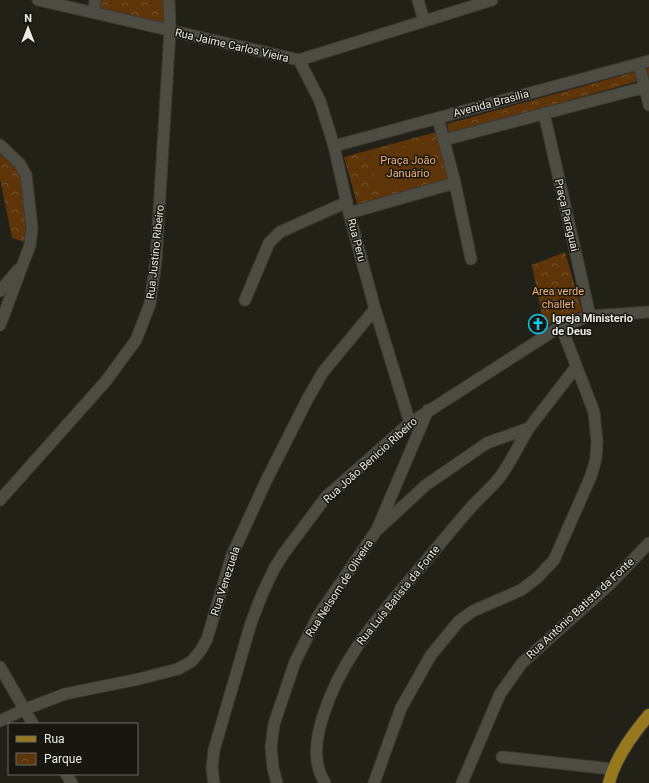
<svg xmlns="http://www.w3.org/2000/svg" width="649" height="783" viewBox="0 0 649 783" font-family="Roboto,sans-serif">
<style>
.park{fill:url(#park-crowns)}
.garden{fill:#5e3509}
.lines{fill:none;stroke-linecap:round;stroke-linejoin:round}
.street-casing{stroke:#3b3b35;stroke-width:13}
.primary-casing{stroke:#3b3b35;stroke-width:14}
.street{stroke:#4c4c43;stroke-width:11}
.primary{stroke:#96781f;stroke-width:12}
.labels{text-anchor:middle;stroke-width:3;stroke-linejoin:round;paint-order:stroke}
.street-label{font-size:11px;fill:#eaeae4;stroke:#17170f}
.park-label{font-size:11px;fill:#f8b57a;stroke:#17170f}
.poi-label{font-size:11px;font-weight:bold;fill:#eaeae4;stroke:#17170f;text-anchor:start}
</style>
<defs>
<pattern id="park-crowns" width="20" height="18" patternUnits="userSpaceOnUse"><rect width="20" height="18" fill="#5e3509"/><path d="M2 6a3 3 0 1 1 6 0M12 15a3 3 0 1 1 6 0" fill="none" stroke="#75522d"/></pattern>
</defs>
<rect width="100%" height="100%" fill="#212118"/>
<!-- park -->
<path class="park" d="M98 0H164L165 24 97 8Z
M649 68V78L449 134 447 124Z
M440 131 454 181 358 207 344 157Z
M0 155 20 167 27 243 12 238 0 179Z
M565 252 582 311 544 326 532 265Z"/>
<!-- garden -->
<path class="garden" d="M428 140 439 177 380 195 369 158Z"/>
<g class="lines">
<defs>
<path id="street" d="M38 0 299 60 492 0
M418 0 424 21
M94 12 95 0
M299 60 320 101 334 146 349 213 375 309 410 423
M639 64 649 105
M544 113 590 316
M438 118 455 183 471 259
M444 140 649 86
M0 145 20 164 26 175 32 228 30 245 0 325
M334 146 649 61
M349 213 455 183
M0 291 18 270
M245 300 269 243 280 232 347 202
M0 500 106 381 136 340 150 304 156 260 170 31 169 0
M378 527 428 410
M0 667 33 724
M0 721 23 710 65 694 139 679 178 669 192 661 201 650 207 639 232 555 267 479 308 398 323 372 375 309
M502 757 612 769
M66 774 72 783
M214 783 212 768 214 750 251 623 263 592 274 569 284 553 326 497 410 423 561 326 590 316 649 312
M277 783 273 768 271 747 274 724 295 662 318 616 376 531 426 485 487 443 529 428 576 367
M325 783C312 762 316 738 323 716 342 656 379 617 418 570 437 548 455 525 475 503 483 495 492 487 500 477 511 462 519 444 529 428
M374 783 401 708 431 655 459 621 473 611 521 590 537 578 554 560 591 476 596 458 597 442 594 412 561 326
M462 783 500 694 522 663 609 585 649 543"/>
<path id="primary" d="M609 783C615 758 632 735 649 715"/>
</defs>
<!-- street casing -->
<use href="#street" class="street-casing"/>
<!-- primary casing -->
<use href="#primary" class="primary-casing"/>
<!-- street -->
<use href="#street" class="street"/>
<!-- primary -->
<use href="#primary" class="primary"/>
</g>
<!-- icons -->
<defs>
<symbol id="church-ring" viewBox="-11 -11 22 22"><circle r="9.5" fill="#17170f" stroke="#0ccafa" stroke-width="1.5"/><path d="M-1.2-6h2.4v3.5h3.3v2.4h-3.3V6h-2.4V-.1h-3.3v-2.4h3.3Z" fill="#0ccafa"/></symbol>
</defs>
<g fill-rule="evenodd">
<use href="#church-ring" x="527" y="313" width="22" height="22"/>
</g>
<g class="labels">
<!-- street labels -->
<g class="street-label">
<text transform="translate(232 45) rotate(13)" y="4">Rua Jaime Carlos Vieira</text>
<text transform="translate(491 103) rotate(-15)" y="4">Avenida Brasilia</text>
<text transform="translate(567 215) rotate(77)" y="4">Praça Paraguai</text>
<text transform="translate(357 240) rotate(75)" y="4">Rua Peru</text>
<text transform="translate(155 252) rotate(-84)" y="4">Rua Justino Ribeiro</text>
<text transform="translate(370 460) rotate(-42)" y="4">Rua João Benicio Ribeiro</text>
<text transform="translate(225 581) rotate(-72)" y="4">Rua Venezuela</text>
<text transform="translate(339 588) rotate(-57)" y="4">Rua Nelsom de Oliveira</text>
<text transform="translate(398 595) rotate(-51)" y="4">Rua Luís Batista da Fonte</text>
<text transform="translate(580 608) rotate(-43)" y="4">Rua Antônio Batista da Fonte</text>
</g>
<!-- park labels -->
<g class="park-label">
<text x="408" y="164">Praça João<tspan x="408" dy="13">Januário</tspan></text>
<text x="558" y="295">Area verde<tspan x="558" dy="13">challet</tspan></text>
</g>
<!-- poi labels -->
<g class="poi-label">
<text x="552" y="322">Igreja Ministerio<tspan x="552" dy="13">de Deus</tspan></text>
</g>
</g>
<!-- legend -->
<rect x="8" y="723" width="130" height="52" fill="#17170f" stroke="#6b6b64"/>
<rect x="16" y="736" width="20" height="6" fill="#96781f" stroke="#6b6b64"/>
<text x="44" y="743" font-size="12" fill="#eaeae4">Rua</text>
<rect x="16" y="753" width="20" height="12" fill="url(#park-crowns)" stroke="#6b6b64"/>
<text x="44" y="763" font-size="12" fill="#eaeae4">Parque</text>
<!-- north arrow -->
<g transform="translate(28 28)" stroke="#17170f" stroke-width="3" paint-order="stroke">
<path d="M0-3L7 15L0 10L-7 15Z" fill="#eaeae4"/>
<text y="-6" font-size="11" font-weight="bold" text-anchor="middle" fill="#eaeae4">N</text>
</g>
</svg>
